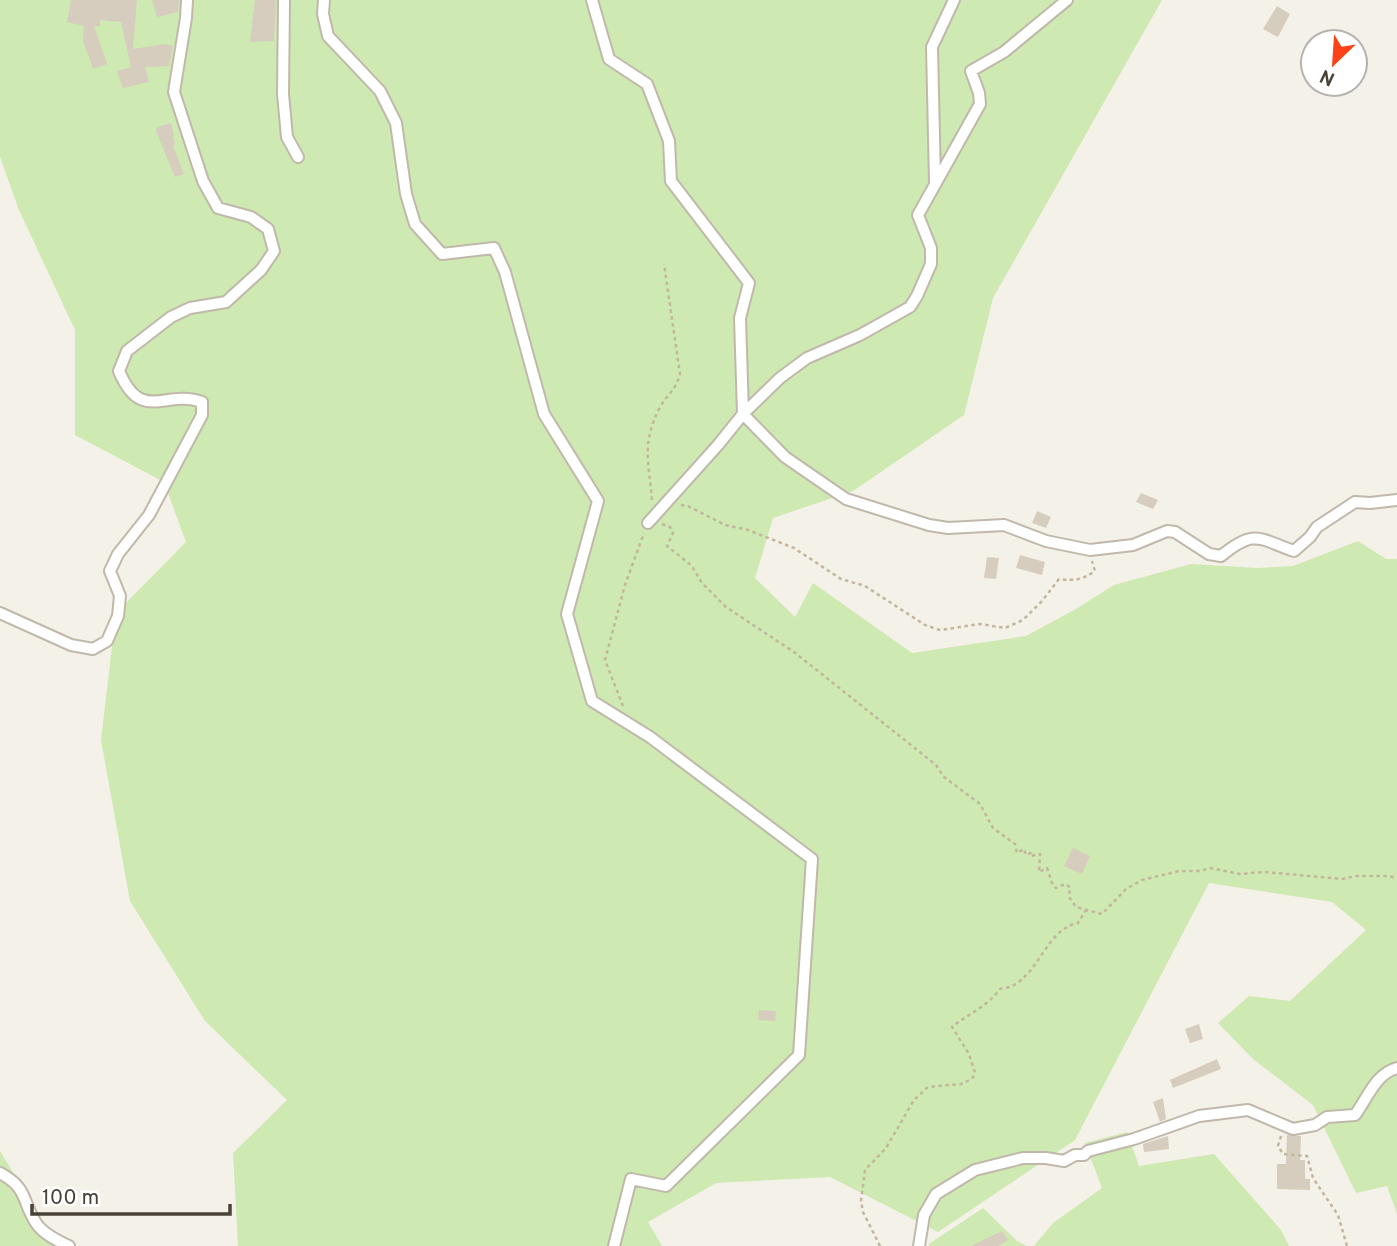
<svg xmlns="http://www.w3.org/2000/svg" width="1397" height="1246" viewBox="0 0 1397 1246" font-family="Overpass,sans-serif">
<style>
.green{fill:#cee9b1}
.building{fill:#d6cdbe}
.lines{fill:none;stroke-linecap:round;stroke-linejoin:round}
.minor-casing{stroke:#c0b9ab;stroke-width:14}
.path{stroke:#c2b69c;stroke-width:2.5;stroke-dasharray:3.5 3.5;stroke-linecap:butt}
.minor{stroke:#fff;stroke-width:10}
</style>
<rect width="100%" height="100%" fill="#f4f1e8"/>
<!-- green -->
<path class="green" d="M0 0H1162L993 298 964 415 853 491 773 518 755 578 795 617 813 583 912 653 1026 636 1076 609 1114 585 1191 564 1258 568 1293 566 1358 541 1386 559H1397V1214L1387 1186 1356 1193 1313 1105 1253 1059 1218 1023 1249 996 1290 1001 1366 930 1332 902 1209 883 1075 1140 938 1232 830 1177 716 1183 648 1222 662 1246H238L233 1153 287 1100 205 1021 130 901 101 740 116 613 186 542 164 482 75 435V330L19 210 0 157Z
M1127 1132 1139 1166 1214 1154 1281 1230 1289 1246H1034L1053 1223 1102 1188 1085 1143Z
M0 1151 58 1246H0Z
M983 1208 1017 1241 1027 1246H929V1244Z"/>
<!-- building -->
<path class="building" d="M71 0H137L133 49 166 44 173 46 169 66 145 67 149 82 123 88 117 71 131 67 121 22 100 20V26H94L107 64 93 69 83 41 84 26 67 22Z
M152 0H179L178 12 157 17Z
M255 0H276L274 41 250 42Z
M1277 6 1290 14 1278 37 1263 29Z
M171 123 174 136 173 137 175 145 173 146 184 174 175 177 156 131 157 127Z
M1141 493 1158 500 1153 509 1136 502Z
M1037 511 1051 517 1046 528 1032 523Z
M1020 555 1045 562 1042 575 1016 568Z
M987 557 999 558 996 579 984 578Z
M1073 848 1090 856 1082 874 1064 866Z
M759 1010 776 1011 775 1021 758 1020Z
M1199 1024 1203 1039 1190 1043 1185 1029Z
M1217 1059 1221 1069 1173 1088 1170 1080Z
M1163 1098 1166 1119 1160 1122 1153 1102Z
M1287 1135 1301 1136 1300 1160H1305V1179H1310V1190L1277 1189V1164H1286Z
M1168 1136 1169 1149 1144 1152 1143 1144Z
M1002 1231 1008 1240 998 1246H971Z"/>
<g class="lines">
<defs>
<path id="minor" d="M284 0 283 94 287 137 298 157
M324 0 323 14 328 36 380 91 396 123 406 194 415 224 442 254 494 248 505 272 544 414 598 501 567 614 592 701 650 737 812 859 799 1055 666 1186 631 1179 614 1246
M592 0 609 59 647 84 669 141 671 181 749 283 740 318 743 414 785 457 846 499 929 525 948 528 1004 525 1046 541 1090 550 1133 545 1167 531 1175 532 1209 554 1221 556C1255 528 1259 539 1294 551L1310 537 1317 527 1355 502 1370 503 1397 500
M935 182 932 47 954 0
M648 523 718 445 743 414 780 378 807 358 860 335 910 307 917 296 931 264V248L918 215 980 104 979 93 971 71 1004 52 1067 0
M0 613 71 645 93 649 107 641 118 616 120 596 110 571 118 554 149 515 202 415V402C166 389 141 424 119 371L127 351 171 317 190 308 226 302 261 270 274 251 268 229 251 217 218 208 203 181 174 92 186 18 187 0
M0 1173C29 1189 21 1200 36 1223 43 1234 58 1241 69 1246
M919 1246 924 1215 936 1194 975 1170 1023 1158H1046L1064 1161 1075 1155H1084L1088 1151 1134 1139 1199 1116 1248 1110 1293 1129 1315 1125 1327 1117 1355 1115C1367 1099 1376 1073 1397 1068"/>
</defs>
<!-- minor casing -->
<use href="#minor" class="minor-casing"/>
<!-- path -->
<path class="path" d="M652 500C649 462 641 444 660 407 668 393 675 392 680 374L664 264
M681 505 688 506 725 525 748 530 794 548 841 579 865 586 925 625 940 630 980 624 1005 628 1023 620 1042 601 1059 579C1074 581 1082 580 1095 571L1092 561
M662 524 670 527 673 533 667 546 691 565 702 583 726 607 794 652 936 765 944 777 980 804 993 828 1015 844 1017 853 1024 849 1026 855 1031 853V856L1040 854 1039 872 1047 868 1053 886 1056 888 1065 884 1070 887 1069 897 1076 907 1102 914 1126 889 1142 880 1179 871H1200L1210 868 1240 874 1265 872 1342 879 1356 876H1388L1397 878
M623 706 605 660 625 585 644 533
M1281 1136 1278 1146 1283 1154 1307 1156 1313 1178 1338 1215 1347 1246
M880 1246 863 1212 861 1201 865 1170 886 1148 914 1100 928 1087 961 1084 972 1079 975 1073 969 1054 952 1027C968 1014 988 1006 1000 989 1003 988 1007 988 1010 987 1040 974 1046 929 1078 923L1086 910"/>
<!-- minor -->
<use href="#minor" class="minor"/>
</g>
<!-- north arrow -->
<g transform="translate(1334 63) rotate(205)"><circle r="33" fill="#ffffff" stroke="#b6b3af" stroke-width="2"/>
<path d="M0-5L12 26L0 18L-12 26Z" fill="#fc4217"/>
<text y="-10" font-size="19" font-weight="bold" text-anchor="middle" fill="#484237">N</text>
</g>
<!-- scale -->
<path d="M32 1204v10h198v-10" fill="none" stroke="#484237" stroke-width="3.5"/>
<text x="42" y="1204" font-size="21" fill="#484237" stroke="#ffffff" stroke-width="5" paint-order="stroke">100 m</text>
</svg>
